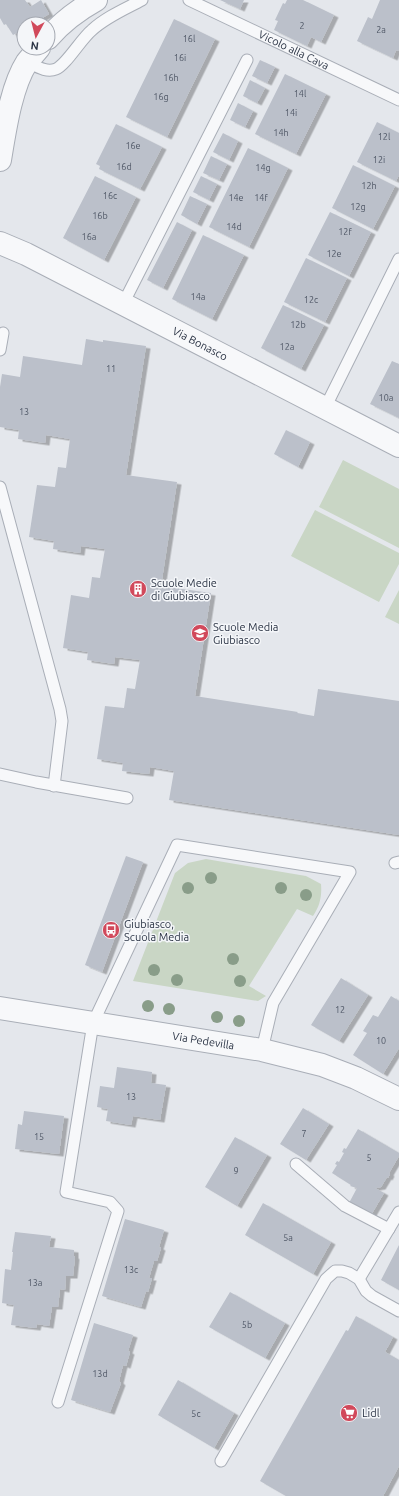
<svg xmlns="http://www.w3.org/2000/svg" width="399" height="1496" viewBox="0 0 399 1496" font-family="Ubuntu,sans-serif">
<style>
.green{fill:#c9d6c5}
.building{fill:#bbc0ca;filter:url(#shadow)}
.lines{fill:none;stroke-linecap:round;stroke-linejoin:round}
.service-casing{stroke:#a9aeb7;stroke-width:13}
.minor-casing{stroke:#a9aeb7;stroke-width:24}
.service{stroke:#f7f8fa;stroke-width:11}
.minor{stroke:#f7f8fa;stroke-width:22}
.tree{fill:#899d89}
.labels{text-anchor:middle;stroke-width:3;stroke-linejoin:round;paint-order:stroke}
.number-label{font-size:9px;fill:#4f5766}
.street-label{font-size:11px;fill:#2b3445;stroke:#f4f6f9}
.poi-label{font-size:11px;fill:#2b3445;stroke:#f4f6f9;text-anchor:start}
</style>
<defs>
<filter id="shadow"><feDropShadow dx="4.5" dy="2.5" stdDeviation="0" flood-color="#0004"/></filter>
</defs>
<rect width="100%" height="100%" fill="#e4e7ec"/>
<!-- green -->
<path class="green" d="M343 460 399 489V548L319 507Z
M315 510 399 553V564L379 602 291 556Z
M399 590V624L385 617Z
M206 859 306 876 321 884C322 896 320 906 313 916L297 909 249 986 266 996 258 1001 133 981 175 873 188 863Z"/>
<!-- building -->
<path class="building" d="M0 0H25L30 7 41 0 49 14 32 24H24V29L13 35 6 24 4 25 0 18Z
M220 0H244L240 9Z
M287 0H303L334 15 321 42 311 37 307 46 274 30 278 21 275 20 283 3 285 4Z
M380 0H399V49L398 51 396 50 393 58 357 41 368 17 372 19Z
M174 19 215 39 167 137 126 117Z
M260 60 275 67 267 83 252 76Z
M285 74 326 94 296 154 255 134Z
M250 80 265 88 257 103 243 96Z
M238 103 253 111 245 127 230 120Z
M377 122 399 133V175L396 181 357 162Z
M116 124 162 147 140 189 99 169 100 166 96 164Z
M223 133 238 141 229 160 213 152Z
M248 148 288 168 249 247 209 227Z
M211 156 227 164 219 180 203 173Z
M353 165 395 186 373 229 332 208Z
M95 176 136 197 104 260 63 238Z
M201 176 217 184 209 200 193 192Z
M190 196 207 204 197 224 181 215Z
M330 212 371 232 349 276 308 255Z
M177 222 192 230 163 288 147 280Z
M203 235 244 255 212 319 172 299Z
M306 258 347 278 325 322 284 302Z
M283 305 324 325 301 369 261 348Z
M86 339 103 342V340L146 346 126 475 177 482 161 586 211 593 195 696 298 712 297 713 314 716 318 689 399 701V835L169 800 174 771 150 767 149 774 122 771 123 763 97 759 105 706 124 708 127 688 135 689 140 660 115 657 114 664 87 660 88 652 63 648 71 595 89 598 92 577 100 578 105 549 81 546 80 553 53 549 54 541 29 537 37 485 55 487 58 467 66 468 70 439 46 435 45 443 18 439 19 430 0 427V387L2 374 20 377 23 356 82 365Z
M392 361 399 364V418L370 404Z
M286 430 310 442 298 467 274 454Z
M126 856 143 862 102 972 85 965Z
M341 978 368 995 339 1041 311 1025Z
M391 996 399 1001V1048L383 1074 353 1055 367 1033 363 1031 373 1015 378 1017Z
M117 1067 152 1072 151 1083 166 1085 160 1120 133 1116 131 1125 106 1121 108 1109 97 1107 100 1086 114 1088Z
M303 1108 329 1124 306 1160 280 1144Z
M24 1111 64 1116 59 1154 15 1149 18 1124 22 1125Z
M358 1129 399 1153V1156L389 1173 390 1174 388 1178 387 1177 381 1187 375 1188 384 1193 371 1215 349 1203 357 1188 350 1186 351 1185 332 1173 337 1165 335 1164 337 1161 339 1162 344 1153 342 1152 344 1148 346 1149Z
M235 1137 267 1155 237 1206 205 1187Z
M263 1203 331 1242 313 1274 245 1235Z
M125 1219 164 1230 159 1247 161 1248 157 1261H154L149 1278H152L148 1292 146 1291 141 1307 102 1296Z
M15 1232 51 1236 49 1247 74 1250V1256L75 1257 73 1276H66L65 1290 60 1289 58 1307H52L49 1326 37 1324 36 1328 11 1325 14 1305 2 1303 5 1269 11 1270 13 1252H12Z
M399 1245V1290L381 1280Z
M230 1292 285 1323 265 1358 209 1327Z
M356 1316 393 1337 385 1352 399 1360V1466L383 1496H286L260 1481 346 1330 348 1331Z
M94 1323 133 1335 128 1351 130 1352 126 1366 123 1365 119 1381 121 1383 110 1412 71 1400Z
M178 1380 234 1413 214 1448 158 1415Z"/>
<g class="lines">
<defs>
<g id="service">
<path id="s1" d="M189 0 399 100"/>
<path d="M27 62C36 66 46 73 56 69 66 65 81 39 92 30 106 17 125 9 142 0"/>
<path d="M123 304 247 60"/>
<path d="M0 350 3 333"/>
<path d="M325 408 399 259"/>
<path d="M0 487 60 709 62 721 54 786"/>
<path d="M0 774 36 782 127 798"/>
<path d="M395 863 399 862"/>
<path d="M296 1164 345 1206 389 1229"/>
<path d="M359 1279 399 1212"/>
<path d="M58 1402 118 1211 110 1202 66 1192 93 1023 177 845 350 872 273 1003 262 1050"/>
<path d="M221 1461 326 1279 335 1271H342L349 1273 359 1279 366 1291 372 1296 399 1311"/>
</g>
<g id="minor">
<path d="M48 38C62 22 78 10 96 0"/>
<path d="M0 160C5 130 11 87 27 62 31 57 35 53 39 48"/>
<path id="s2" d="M0 243 26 254 399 446"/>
<path id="s3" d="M0 1008 262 1050 322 1065 356 1078 399 1099"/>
</g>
</defs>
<!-- service casing -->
<use href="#service" class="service-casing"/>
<!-- minor casing -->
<use href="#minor" class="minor-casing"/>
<!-- service -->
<use href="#service" class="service"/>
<!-- minor -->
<use href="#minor" class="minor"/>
</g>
<!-- trees -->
<g class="tree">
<circle cx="211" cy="878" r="6"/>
<circle cx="188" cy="888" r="6"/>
<circle cx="281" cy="888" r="6"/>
<circle cx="306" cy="895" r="6"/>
<circle cx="233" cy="959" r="6"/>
<circle cx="154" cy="970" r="6"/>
<circle cx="177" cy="980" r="6"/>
<circle cx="240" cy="981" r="6"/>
<circle cx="148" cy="1006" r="6"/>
<circle cx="169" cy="1009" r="6"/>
<circle cx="217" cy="1017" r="6"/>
<circle cx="239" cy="1021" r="6"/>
</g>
<!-- icons -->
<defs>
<symbol id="building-disc" viewBox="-11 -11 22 22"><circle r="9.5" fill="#d1495b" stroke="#f4f6f9"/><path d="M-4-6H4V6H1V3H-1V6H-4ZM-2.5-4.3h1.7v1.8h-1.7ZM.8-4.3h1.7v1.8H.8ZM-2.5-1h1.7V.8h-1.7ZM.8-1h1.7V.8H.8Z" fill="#fff"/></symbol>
<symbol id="school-disc" viewBox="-11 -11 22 22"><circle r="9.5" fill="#d1495b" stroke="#f4f6f9"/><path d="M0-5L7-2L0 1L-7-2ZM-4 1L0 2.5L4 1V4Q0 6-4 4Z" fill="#fff"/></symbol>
<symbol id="bus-disc" viewBox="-11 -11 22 22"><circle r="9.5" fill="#d1495b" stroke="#f4f6f9"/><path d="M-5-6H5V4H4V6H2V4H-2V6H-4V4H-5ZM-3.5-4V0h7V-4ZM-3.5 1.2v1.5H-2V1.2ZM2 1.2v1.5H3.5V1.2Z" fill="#fff"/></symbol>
<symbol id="supermarket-disc" viewBox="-11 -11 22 22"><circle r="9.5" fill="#d1495b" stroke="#f4f6f9"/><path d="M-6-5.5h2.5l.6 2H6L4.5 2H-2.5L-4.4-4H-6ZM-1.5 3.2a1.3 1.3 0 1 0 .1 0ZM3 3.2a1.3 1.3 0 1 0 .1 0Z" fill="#fff"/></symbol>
</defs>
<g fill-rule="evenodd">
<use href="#building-disc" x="128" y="579" width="20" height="20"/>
<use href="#school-disc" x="190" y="623" width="20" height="20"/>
<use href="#bus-disc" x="101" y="920" width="20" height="20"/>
<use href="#supermarket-disc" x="339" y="1403" width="20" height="20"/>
</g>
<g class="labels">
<!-- number labels -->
<g class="number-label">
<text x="302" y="29">2</text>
<text x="381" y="33">2a</text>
<text x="189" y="42">16l</text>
<text x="180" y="61">16i</text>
<text x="171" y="81">16h</text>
<text x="300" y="97">14l</text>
<text x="161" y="100">16g</text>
<text x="291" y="116">14i</text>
<text x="281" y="136">14h</text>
<text x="384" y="140">12l</text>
<text x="133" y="149">16e</text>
<text x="379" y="163">12i</text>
<text x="124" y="170">16d</text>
<text x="263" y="171">14g</text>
<text x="369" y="189">12h</text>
<text x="110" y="199">16c</text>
<text x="236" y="201">14e</text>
<text x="261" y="201">14f</text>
<text x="358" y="210">12g</text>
<text x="100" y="219">16b</text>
<text x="234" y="230">14d</text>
<text x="345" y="235">12f</text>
<text x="89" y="240">16a</text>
<text x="334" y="257">12e</text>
<text x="198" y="300">14a</text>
<text x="311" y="303">12c</text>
<text x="298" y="328">12b</text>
<text x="287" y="350">12a</text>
<text x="111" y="372">11</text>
<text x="386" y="401">10a</text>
<text x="24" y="415">13</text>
<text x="340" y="1013">12</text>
<text x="381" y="1044">10</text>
<text x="131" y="1100">13</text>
<text x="304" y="1137">7</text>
<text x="39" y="1140">15</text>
<text x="369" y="1161">5</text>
<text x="236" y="1174">9</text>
<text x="288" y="1241">5a</text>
<text x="131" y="1273">13c</text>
<text x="35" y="1286">13a</text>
<text x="247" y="1328">5b</text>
<text x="100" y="1377">13d</text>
<text x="196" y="1417">5c</text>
</g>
<!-- street labels -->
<g class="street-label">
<text dy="4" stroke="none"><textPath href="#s1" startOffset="116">Vicolo alla Cava</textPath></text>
<text dy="4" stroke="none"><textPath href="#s2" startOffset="224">Via Bonasco</textPath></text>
<text dy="4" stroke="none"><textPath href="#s3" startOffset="206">Via Pedevilla</textPath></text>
</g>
<!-- poi labels -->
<g class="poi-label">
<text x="151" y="587">Scuole Medie<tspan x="151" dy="13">di Giubiasco</tspan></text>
<text x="213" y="631">Scuole Media<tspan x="213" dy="13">Giubiasco</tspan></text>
<text x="124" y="928">Giubiasco,<tspan x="124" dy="13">Scuola Media</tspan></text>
<text x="362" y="1417">Lidl</text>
</g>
</g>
<!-- north arrow -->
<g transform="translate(36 36) rotate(187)"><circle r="19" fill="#f4f6f9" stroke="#a4a8b1"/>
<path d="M0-3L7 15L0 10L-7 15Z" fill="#d1495b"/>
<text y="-6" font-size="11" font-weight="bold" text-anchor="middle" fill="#2b3445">N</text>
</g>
</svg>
